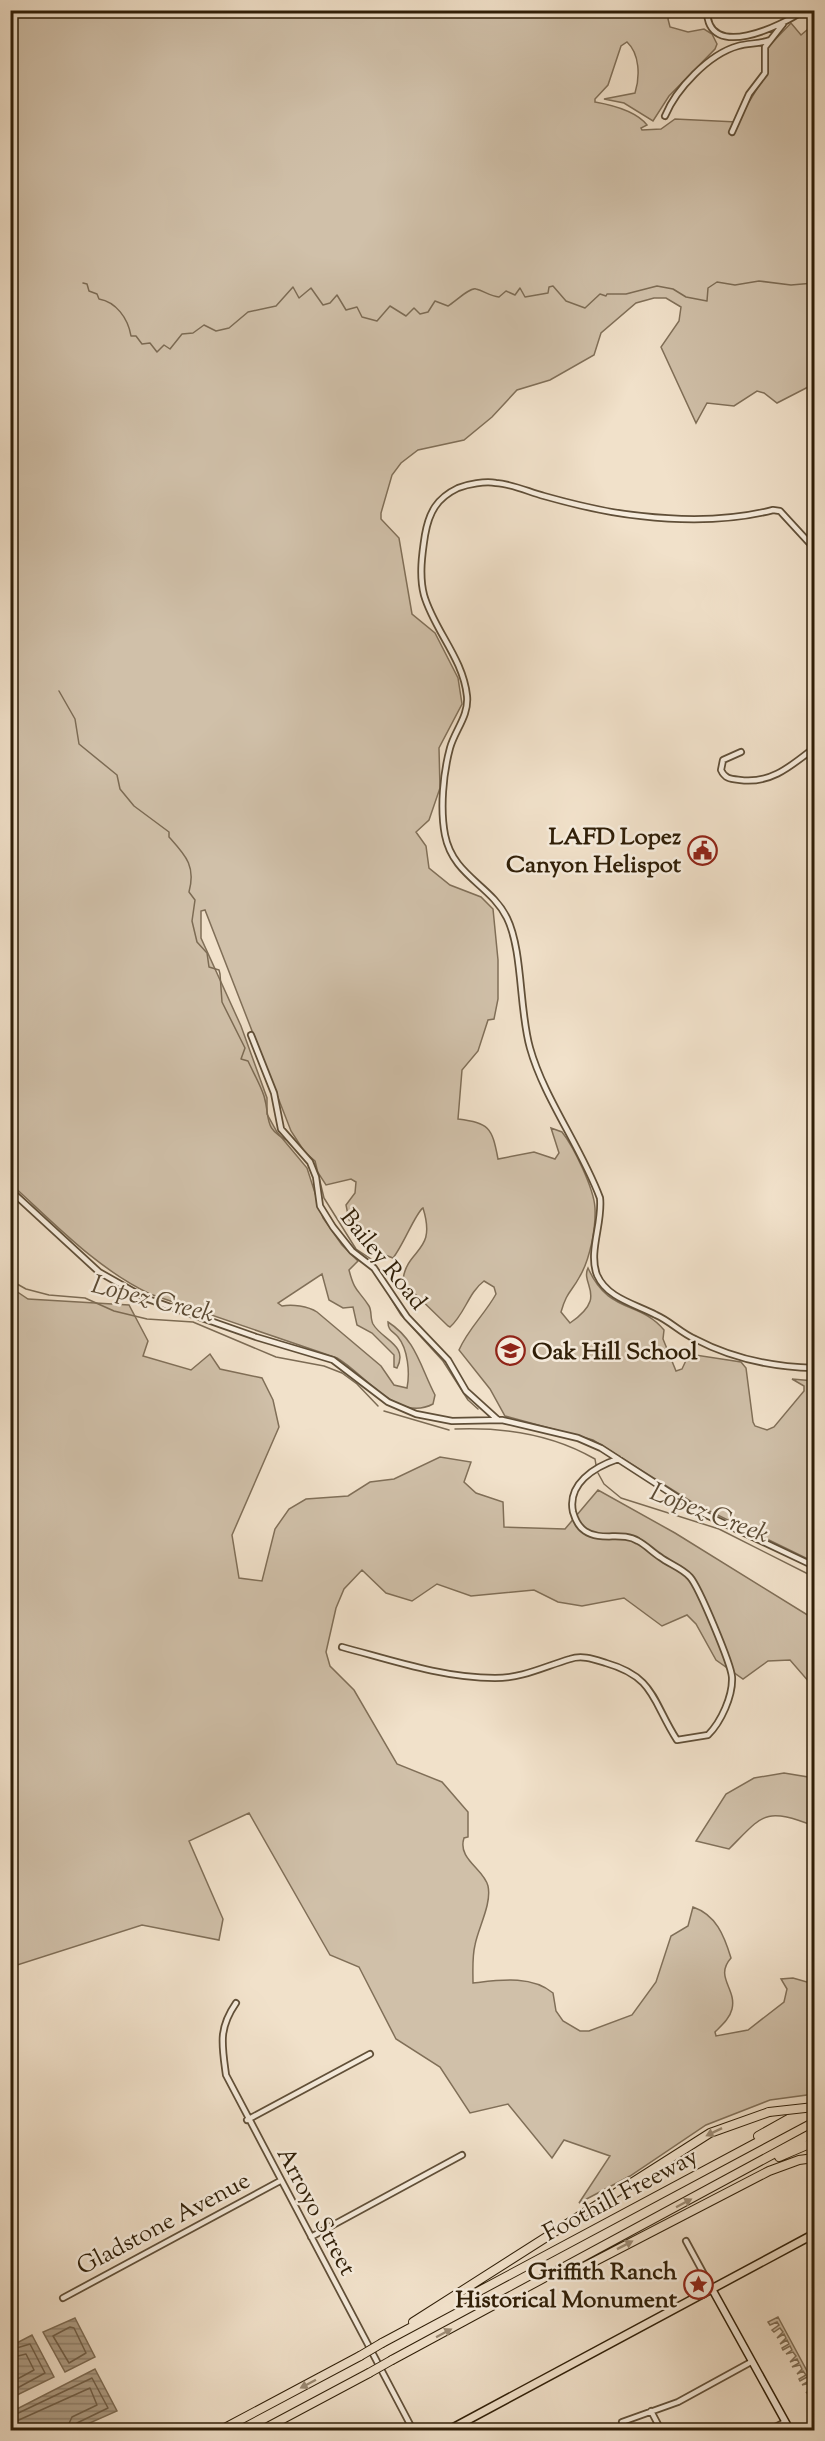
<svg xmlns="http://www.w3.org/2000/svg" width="825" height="2441" viewBox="0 0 825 2441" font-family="'Sorts Mill Goudy',serif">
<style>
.green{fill:#d0c0a9;stroke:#806f58;stroke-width:1.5}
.water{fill:url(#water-rules);stroke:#7c6b54;stroke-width:1.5}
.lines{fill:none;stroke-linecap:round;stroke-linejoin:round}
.shore{stroke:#6f5e48;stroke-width:1.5}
.stream{stroke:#7c6b54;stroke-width:1.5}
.street-casing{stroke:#604f38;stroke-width:8}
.secondary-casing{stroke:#2f1e07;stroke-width:9}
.primary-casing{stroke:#2f1e07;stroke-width:10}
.highway-casing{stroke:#2f1e07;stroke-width:10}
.street{stroke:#f6ecdd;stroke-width:4.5}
.secondary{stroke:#f6ecdd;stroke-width:6}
.primary{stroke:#f1e1ca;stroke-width:7}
.highway{stroke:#f1e1ca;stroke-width:8}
.highway-bridge-casing{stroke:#2f1e07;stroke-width:10;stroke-linecap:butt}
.highway-bridge{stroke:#f1e1ca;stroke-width:8}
.oneway{fill:#9a8972}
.labels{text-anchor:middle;stroke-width:5;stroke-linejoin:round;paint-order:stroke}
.poi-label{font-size:24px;font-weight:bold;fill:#2f1e07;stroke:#f6ecdd;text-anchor:end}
.street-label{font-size:24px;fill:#2f1e07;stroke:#f6ecdd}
.water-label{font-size:26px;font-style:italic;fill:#5c4b34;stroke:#f6ecdd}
</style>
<defs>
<pattern id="water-rules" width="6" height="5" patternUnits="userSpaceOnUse" patternTransform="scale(1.5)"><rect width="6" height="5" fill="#af9f88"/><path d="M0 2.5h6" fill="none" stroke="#8f816d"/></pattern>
</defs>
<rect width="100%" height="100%" fill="#f1e1ca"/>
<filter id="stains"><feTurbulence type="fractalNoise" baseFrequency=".00333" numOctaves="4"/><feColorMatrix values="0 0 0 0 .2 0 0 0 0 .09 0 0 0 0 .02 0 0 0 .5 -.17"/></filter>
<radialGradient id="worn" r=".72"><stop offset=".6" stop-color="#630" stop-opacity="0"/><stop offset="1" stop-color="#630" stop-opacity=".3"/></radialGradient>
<!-- green -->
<path class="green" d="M11 11H671L668 19 670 27 688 32 704 29 712 34 717 44 715 49 669 96 653 121 624 103 604 99 635 93C640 77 640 54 627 42L621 46 608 85 595 99V102C612 105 636 111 647 125L641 128 642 130 661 129 675 119 737 122 764 77 768 47 791 23 801 35 814 24V384L777 403 764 393 757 391 734 406 707 403 696 423 661 347 679 321 681 307 666 298H654L636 303 601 333 594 355 550 380 517 390 492 417 464 440 418 450 401 463 392 475 381 513V519L399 538 412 614 435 633 458 678 462 704 439 748 440 788 429 820 416 832 426 846 429 868 450 885 481 897 493 909 498 960V999L494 1019 488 1020 478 1051 462 1070 458 1119C489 1123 492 1127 498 1159L534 1152 555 1159 559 1153 551 1128 562 1132C574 1147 594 1189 595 1208 596 1228 590 1259 580 1276 571 1293 567 1291 561 1312L570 1323C609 1296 580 1285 588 1268 609 1315 639 1300 664 1330L663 1339 676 1371 682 1369 689 1354 741 1362 746 1368 753 1422 755 1426 767 1430 774 1427 804 1391V1386L792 1379 814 1381V1562L695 1504 593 1440 505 1416 490 1389 459 1350C468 1329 485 1314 496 1294L494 1287 484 1281C468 1293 465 1314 450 1327L448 1326 406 1285 403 1279C408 1247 437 1253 423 1208 416 1212 403 1246 393 1258L380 1253 349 1220 346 1205 355 1193 356 1182 351 1179 326 1185 291 1131 205 910 201 911V938L241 1026 267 1098V1114L277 1132 307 1168 323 1218 342 1245 358 1261 349 1270C355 1293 358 1289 369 1306 372 1311 370 1318 373 1324 382 1340 409 1345 397 1368L394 1367V1355L372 1333 357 1325 353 1307 343 1308 329 1300 322 1274 278 1303 282 1306C292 1304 308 1306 317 1312L381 1366 394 1385 407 1388C410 1373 408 1349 398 1337 393 1331 388 1331 388 1322 416 1340 420 1366 435 1395L433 1404C397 1423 365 1374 337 1358L150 1294C96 1268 55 1224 11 1184Z
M10 1287 28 1299 129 1305 148 1341 143 1356 191 1370 210 1354 220 1369 262 1378 273 1400 279 1427 232 1535 239 1578 262 1581 275 1529 289 1509 306 1499 348 1496 370 1482 394 1479 440 1457 471 1462 464 1482 476 1493 503 1502 504 1527 565 1529 598 1490 675 1533 814 1619V1696L810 1683 790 1660 768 1661 743 1679 716 1660 696 1624 687 1615 662 1626 624 1598 582 1606 558 1602 534 1590 471 1596 437 1584 412 1601 386 1593 362 1570 344 1589 336 1608 326 1652 330 1666 354 1690 397 1764 442 1782 468 1812V1837L464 1838C457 1859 484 1869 488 1886 492 1904 478 1928 475 1945 472 1957 473 1970 473 1983 500 1980 531 1975 553 1993L556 2011 563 2021 580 2031H589L632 2015 656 1982 671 1936 688 1926 693 1907C716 1915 724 1935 731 1958 714 1977 737 1989 732 2009 730 2018 722 2025 715 2032L716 2036 748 2030 784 2002 787 1989 781 1979 793 1978 814 1984V2094L770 2100 706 2125 630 2176 579 2203 610 2156 564 2140 552 2158 508 2104 470 2113 440 2067 396 2039 359 1967 330 1955 249 1813 189 1841 223 1919 219 1940 142 1925 11 1967Z
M784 1773 814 1778V1826C764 1807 764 1814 729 1849L696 1841 726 1794 754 1778Z
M778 2317 814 2384V2391L813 2389 806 2393 812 2387 810 2383 802 2385 809 2381 807 2377 800 2381 799 2379 806 2375 803 2371 797 2374 802 2369 800 2365 792 2367 799 2363 797 2359 790 2362 796 2356 793 2352 786 2354 792 2350 790 2346 783 2350 782 2348 789 2344 787 2340 780 2344 786 2338 784 2334 777 2338 783 2332 780 2328 774 2332 772 2330 779 2325 777 2322 770 2325 768 2322Z"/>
<!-- water -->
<path class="water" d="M75 2318 95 2357 65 2372 43 2332Z
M32 2335 54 2377 11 2398V2346Z
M95 2369 117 2411 74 2430H11V2412Z"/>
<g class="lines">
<!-- shore -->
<path class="shore" d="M70 2327 74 2328 86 2353 69 2363 53 2336Z
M10 2350 30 2344 45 2373 10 2392
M10 2358 26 2354 34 2370 10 2383
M10 2417 92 2378 108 2408 77 2423 74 2430
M10 2424 90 2388 97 2405 72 2417 66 2430"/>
<!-- stream -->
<path class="stream" d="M83 283 87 284 89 291 97 294 99 299C116 302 128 318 131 336H136L142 344 150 343 157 352 164 345 170 349 182 334 193 333 204 325 216 331 229 328 248 312 276 306 293 287 299 298 311 288 323 305 330 303 337 295 346 310 357 307 362 317 377 321 390 306 406 316 414 308 420 314 428 312 435 301 448 306C455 302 470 287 476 289 484 291 490 296 499 297L506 291 515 295 520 288 525 297 548 293 549 287 553 286 566 301 585 308 600 294 606 296 607 294H626L657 286 673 289 686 297 707 301 708 288 717 282 735 285 759 281 791 285 814 283
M59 691 75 719 79 744 117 775 120 789 134 806 169 832V837C186 856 196 866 189 892L195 900 192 921 197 942 207 953 209 967 219 970 220 974 222 1002 245 1048 241 1059 248 1061C253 1072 260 1084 264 1096 271 1120 262 1128 290 1142
M299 1147 315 1161 324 1198 356 1249 371 1259 383 1278
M10 1280 26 1289 49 1295 85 1298 114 1311 147 1319 193 1322 276 1357 324 1366 342 1373 357 1384 378 1406
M390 1297 401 1315 443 1361 468 1400 478 1409
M384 1411 449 1430
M455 1429C504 1427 552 1434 595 1459L596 1465
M598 1473 604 1484 621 1498 719 1529 814 1577"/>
<defs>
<path id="street" d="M707 10C707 62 782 26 804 10
M665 116C676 89 709 54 738 46 749 43 760 44 770 40
M732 132 749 94 765 73V47L783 24
M814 548 780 511 773 510C730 521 685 521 641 516 609 513 576 505 544 496 529 492 512 484 496 483 485 481 468 484 458 488 437 498 429 512 425 535 422 554 419 576 424 595 434 630 463 658 467 696 469 716 455 730 450 748 443 774 440 809 445 835 453 876 491 885 507 918 523 951 519 1010 530 1048 544 1098 581 1147 600 1198 603 1222 588 1252 597 1275 607 1298 635 1304 656 1315 670 1321 681 1333 695 1339 731 1358 774 1367 814 1368
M741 752 723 760 721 770C725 779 731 779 740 780 771 784 791 766 814 748
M251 1035 274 1093 281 1129 310 1162 316 1177 320 1206 333 1227 352 1251 374 1268 407 1317 448 1360 466 1391 498 1420
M10 1190 99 1272 145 1298 256 1337 333 1360 388 1402 416 1414 452 1421 502 1420 578 1438 601 1448 700 1512 814 1566
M342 1647C391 1660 443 1678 495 1678 523 1678 543 1667 570 1659 582 1655 593 1659 606 1663 655 1677 652 1701 677 1740L708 1735C721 1722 733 1696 732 1677 731 1664 699 1587 690 1577 682 1568 669 1564 660 1557 652 1552 646 1545 638 1541 622 1531 601 1542 585 1531 579 1527 575 1519 573 1512 567 1484 594 1467 618 1459
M236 2003C218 2029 222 2045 226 2075L413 2430
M247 2120 370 2054
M311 2237 462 2155
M686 2241 712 2289
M63 2298 280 2181
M651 2411 661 2430
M622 2422 678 2402 751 2362
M769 2430 785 2422"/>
<path id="secondary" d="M712 2289 790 2430"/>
<path id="primary" d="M449 2430 814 2234"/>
<path id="highway" d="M758 2136 808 2108
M779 2157 814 2142
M560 2274 578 2270 769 2171 799 2160 814 2158
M413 2322 710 2133 769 2112
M382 2343 814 2112
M392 2360 814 2132
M221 2430 360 2356
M262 2430 369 2373"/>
</defs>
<!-- street casing -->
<use href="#street" class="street-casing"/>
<!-- secondary casing -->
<use href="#secondary" class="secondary-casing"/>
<!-- primary casing -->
<use href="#primary" class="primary-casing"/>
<!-- highway casing -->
<use href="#highway" class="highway-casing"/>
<!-- street -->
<use href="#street" class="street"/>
<!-- secondary -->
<use href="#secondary" class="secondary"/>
<!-- primary -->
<use href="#primary" class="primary"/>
<!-- highway -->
<use href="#highway" class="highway"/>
<defs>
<path id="highway-bridge" d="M769 2112 814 2107
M360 2356 382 2343
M369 2373 392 2360"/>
</defs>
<!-- highway-bridge casing -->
<use href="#highway-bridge" class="highway-bridge-casing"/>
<!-- highway-bridge -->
<use href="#highway-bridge" class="highway-bridge"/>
</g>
<!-- one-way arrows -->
<defs><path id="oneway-solid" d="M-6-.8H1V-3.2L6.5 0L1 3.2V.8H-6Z" transform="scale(1.5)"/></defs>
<g class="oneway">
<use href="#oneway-solid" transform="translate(714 2132) rotate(154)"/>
<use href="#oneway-solid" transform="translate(684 2203) rotate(-28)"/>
<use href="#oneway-solid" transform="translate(625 2245) rotate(-27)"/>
<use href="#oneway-solid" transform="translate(444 2333) rotate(-28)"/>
<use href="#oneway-solid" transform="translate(308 2384) rotate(152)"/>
</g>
<!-- icons -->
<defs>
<symbol id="civic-ring" viewBox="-11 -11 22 22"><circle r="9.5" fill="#f6ecdd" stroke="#8f2418" stroke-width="1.5"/><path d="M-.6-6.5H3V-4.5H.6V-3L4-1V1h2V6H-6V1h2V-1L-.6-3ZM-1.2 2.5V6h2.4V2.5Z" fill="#8f2418"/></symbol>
<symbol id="school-ring" viewBox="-11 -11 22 22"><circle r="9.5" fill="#f6ecdd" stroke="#8f2418" stroke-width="1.5"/><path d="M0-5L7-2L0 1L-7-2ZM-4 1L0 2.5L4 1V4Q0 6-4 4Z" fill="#8f2418"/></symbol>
<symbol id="sight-ring" viewBox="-11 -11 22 22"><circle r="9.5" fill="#f6ecdd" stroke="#8f2418" stroke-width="1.5"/><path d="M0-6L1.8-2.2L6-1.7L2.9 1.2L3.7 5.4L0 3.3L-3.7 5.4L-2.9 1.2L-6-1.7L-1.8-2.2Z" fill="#8f2418"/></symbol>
</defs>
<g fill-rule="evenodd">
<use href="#civic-ring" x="686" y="834" width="33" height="33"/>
<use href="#school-ring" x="494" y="1334" width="33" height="33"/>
<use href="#sight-ring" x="682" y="2268" width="33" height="33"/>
</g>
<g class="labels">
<!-- poi labels -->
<g class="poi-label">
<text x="681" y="844">LAFD Lopez<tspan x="681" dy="28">Canyon Helispot</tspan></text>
<text x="532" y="1359" text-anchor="start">Oak Hill School</text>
<text x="677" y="2279">Griffith Ranch<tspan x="677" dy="28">Historical Monument</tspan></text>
</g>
<!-- street labels -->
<g class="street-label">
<text transform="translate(384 1259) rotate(51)" y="8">Bailey Road</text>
<text transform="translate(620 2194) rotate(-28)" y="8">Foothill Freeway</text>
<text transform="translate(317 2211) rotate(62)" y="8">Arroyo Street</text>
<text transform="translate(163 2223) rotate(-28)" y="8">Gladstone Avenue</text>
</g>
<!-- water labels -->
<g class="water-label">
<text transform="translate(153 1298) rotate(14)" y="9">Lopez Creek</text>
<text transform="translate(710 1512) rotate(21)" y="9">Lopez Creek</text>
</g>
</g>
<!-- margin -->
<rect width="825" height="2441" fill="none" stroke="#f1e1ca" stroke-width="36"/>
<rect x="12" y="12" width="801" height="2417" fill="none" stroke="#2f1e07" stroke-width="3"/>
<rect x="18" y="18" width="789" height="2405" fill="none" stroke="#2f1e07" stroke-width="1.5"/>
<rect width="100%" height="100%" filter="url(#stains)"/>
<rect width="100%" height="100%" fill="url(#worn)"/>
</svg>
